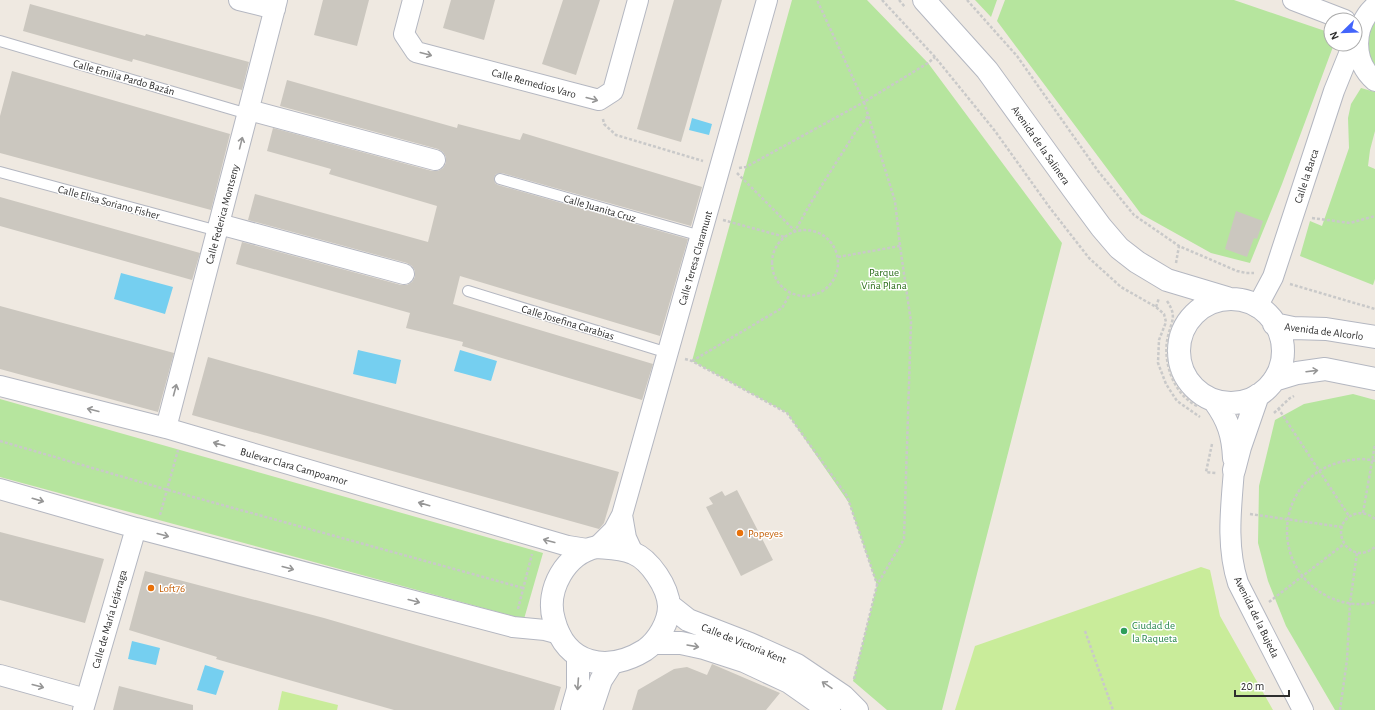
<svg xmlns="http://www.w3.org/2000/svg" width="1375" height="710" viewBox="0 0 1375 710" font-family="'Alegreya Sans',sans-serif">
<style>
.green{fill:#b6e59e}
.pitch{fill:#c9ec9a}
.water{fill:#75cff0}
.building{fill:#cbc7bf}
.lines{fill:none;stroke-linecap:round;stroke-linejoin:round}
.lane-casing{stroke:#b4b7c1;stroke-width:12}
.street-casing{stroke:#b4b7c1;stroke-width:22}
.secondary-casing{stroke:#b4b7c1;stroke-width:24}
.path{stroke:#c9c9c9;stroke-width:2.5;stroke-dasharray:3 2;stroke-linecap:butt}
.lane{stroke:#fff;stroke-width:10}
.street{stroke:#fff;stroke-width:20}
.secondary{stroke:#fff;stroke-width:22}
.oneway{stroke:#969696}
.food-dot{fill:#e8710a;stroke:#fff;stroke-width:1.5}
.leisure-dot{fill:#2e9e5b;stroke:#fff;stroke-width:1.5}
.labels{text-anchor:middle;stroke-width:3;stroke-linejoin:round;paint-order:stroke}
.street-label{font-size:11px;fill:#2e2e2e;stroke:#fff}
.park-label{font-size:11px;fill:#2c6e1b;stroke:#fff}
.food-label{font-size:11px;fill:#c56008;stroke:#fff;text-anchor:start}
.leisure-label{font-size:11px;fill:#27864d;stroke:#fff;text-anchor:start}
</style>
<rect width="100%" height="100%" fill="#efe9e1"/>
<!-- green -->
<path class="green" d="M792 0H867L928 63 1062 243 942 710H887L853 681 877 585 849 503 787 413 692 361Z
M975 0H997L991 17Z
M1005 0H1234L1331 33V44H1334L1282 184 1250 263 1211 253 1141 214 997 21Z
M1375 17V68L1367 53 1369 27Z
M1361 88 1375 92V131L1370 150 1368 166 1375 169V279L1373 285 1300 256 1310 221 1322 226 1349 148 1348 118 1351 104Z
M1353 394 1375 400V710H1335L1286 626 1268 581 1258 543 1259 486 1275 420 1304 404Z
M0 399 543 553 524 619 0 477Z"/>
<!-- pitch -->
<path class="pitch" d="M1201 567 1210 570 1220 616 1273 710H955L975 646Z
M282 691 338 705 337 710H278Z"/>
<!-- water -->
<path class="water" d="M692 118 712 124 709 135 689 130Z
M121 273 173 287 165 314 114 299Z
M358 350 401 360 396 384 353 374Z
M460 350 497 361 491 381 454 371Z
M132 641 160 648 156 665 128 659Z
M205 665 224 671 216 695 197 690Z"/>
<!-- building -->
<path class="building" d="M323 0H369L357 46 314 35Z
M451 0H495L484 40 443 28Z
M563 0H600L576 75 542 64Z
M674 0H722L681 142 637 129Z
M30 4 145 36 146 34 249 62 242 90 133 59 132 62 23 31Z
M12 71 230 134 211 210 0 153V116Z
M287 80 457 128 458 124 520 140 523 133 702 187 691 226 502 173 496 174 494 178 495 183 498 185 688 239 660 336 460 276 453 304 653 364 642 400 462 346 463 342 406 328 410 313 236 264 242 242 401 285H407L412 282 415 277V271L412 266 407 263 248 220 255 194 428 242 437 206 329 174 331 169 267 151 273 128 432 171H438L443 168 446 163V157L443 152 438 149 280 106Z
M0 197 200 253 192 280 0 226Z
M1236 211 1263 221 1257 239 1254 238 1247 257 1225 249Z
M0 306 174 353 158 412 0 369Z
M208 357 619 472 604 523 599 529 192 415Z
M737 490 773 560 741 576 706 507 713 504 709 498 722 491 725 496Z
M0 532 104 559 85 623 0 600Z
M145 571 324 618 561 687 554 710H394L216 659 217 657 129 630Z
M712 664 780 693 766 710H632L638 690 674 669 687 667 707 675Z
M119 686 193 705V710H113Z"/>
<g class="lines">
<defs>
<path id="lane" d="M0 41 248 114
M0 172 218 231
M500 179 701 236
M468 291 668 353"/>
<path id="street" d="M239 0 275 9
M413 0 404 34 416 52 599 100 613 91 638 0
M1293 0 1345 20
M1375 6C1353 26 1352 61 1375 81
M249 110 435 160
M219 224 404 274
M1257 307 1273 277 1334 91 1353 44
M0 386 166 428 537 537 568 546 587 549
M166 428 277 0
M1234 470C1231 508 1226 546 1238 583L1303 710
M0 489 136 528 513 627 545 630 560 634
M622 515 767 0
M597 547 614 530 622 515 626 538 633 553
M0 675 86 699
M83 710 136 528"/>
<path id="secondary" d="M924 0 987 70 1073 189 1101 227 1119 248 1137 262 1167 280 1227 298
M1179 351a52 52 0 1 1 104 0a52 52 0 1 1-104 0Z
M1274 324 1293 328 1326 329 1375 337
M1274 380 1297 373 1325 369 1375 379
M1215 402C1228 420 1233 435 1234 458
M1234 470 1240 447 1258 395
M597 547C608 548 622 548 633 553 650 560 668 587 669 606 669 622 658 641 645 650 608 673 566 666 554 620 545 590 566 553 597 547Z
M669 605 688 620 750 644 797 665 843 696 857 710
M654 643H681L704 648 744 661 789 682 829 710
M572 710 578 689V657
M591 710 601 680 612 663"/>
</defs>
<!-- lane casing -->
<use href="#lane" class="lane-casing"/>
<!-- street casing -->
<use href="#street" class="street-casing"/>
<!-- secondary casing -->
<use href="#secondary" class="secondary-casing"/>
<!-- path -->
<path class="path" d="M882 0 935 57 995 131 1050 208 1089 258 1121 287 1156 307 1164 314 1166 322 1159 340 1158 363 1166 384 1177 401 1200 417
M899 0 905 7
M967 0 1017 56 1098 171 1134 215 1179 246 1237 271 1246 273H1254
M603 119 604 124 616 135 703 161
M739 168 746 167 864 102 817 0
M737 173 795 231 810 204 858 128 868 116
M1312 218 1350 223 1375 216
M723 220 785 237
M772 263a33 33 0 1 1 66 0a33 33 0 1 1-66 0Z
M838 257 900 246
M1176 263 1179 246
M1290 284 1375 309
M1167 301C1177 316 1172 320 1168 336 1162 361 1173 394 1197 406
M1156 307 1159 298
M685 359 692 361 787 413 847 496 877 584
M692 361 782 308 790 294
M1278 408 1349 516
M1274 413 1290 398 1294 396
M0 441 168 490 523 588
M1212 444 1206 472 1216 473
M1375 461C1365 458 1354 459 1345 461 1278 474 1266 562 1325 595 1339 603 1360 607 1375 602
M1363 513 1375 444
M1250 514 1342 527
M160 515 178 450
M1375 519C1369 514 1362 512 1355 514 1326 523 1347 569 1375 547
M1269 602 1344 544
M518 609 532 554
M1085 631 1113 710
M854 679 877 585 904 539 911 322 900 246 895 201 864 102 928 63 935 57
M1340 710 1347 660 1350 603 1357 553"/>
<!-- lane -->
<use href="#lane" class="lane"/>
<!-- street -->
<use href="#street" class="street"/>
<!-- secondary -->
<use href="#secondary" class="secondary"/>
</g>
<!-- one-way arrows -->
<defs><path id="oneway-shaft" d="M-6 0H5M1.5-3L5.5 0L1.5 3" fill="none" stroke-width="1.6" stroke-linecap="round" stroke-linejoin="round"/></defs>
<g class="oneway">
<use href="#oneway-shaft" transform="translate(426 54) rotate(15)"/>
<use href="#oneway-shaft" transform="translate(592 99) rotate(15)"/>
<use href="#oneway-shaft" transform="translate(241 143) rotate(-76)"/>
<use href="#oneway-shaft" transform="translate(1312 371) rotate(-7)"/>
<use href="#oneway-shaft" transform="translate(175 390) rotate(-75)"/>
<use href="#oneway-shaft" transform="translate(93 410) rotate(-166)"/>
<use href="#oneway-shaft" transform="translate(219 444) rotate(-164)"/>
<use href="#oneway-shaft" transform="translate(38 500) rotate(16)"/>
<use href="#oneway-shaft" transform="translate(424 504) rotate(-164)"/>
<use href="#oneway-shaft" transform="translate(163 535) rotate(15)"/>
<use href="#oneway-shaft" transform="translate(549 541) rotate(-165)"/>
<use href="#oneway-shaft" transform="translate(288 568) rotate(15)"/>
<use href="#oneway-shaft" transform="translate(414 601) rotate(15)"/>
<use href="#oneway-shaft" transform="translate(693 646) rotate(10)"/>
<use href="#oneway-shaft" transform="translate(578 684) rotate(94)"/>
<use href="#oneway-shaft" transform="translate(827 685) rotate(-146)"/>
<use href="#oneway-shaft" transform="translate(38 686) rotate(15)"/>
</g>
<!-- markers -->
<g class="food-dot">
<circle cx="740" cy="533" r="4"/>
<circle cx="151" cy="588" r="4"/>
</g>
<circle class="leisure-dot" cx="1124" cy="631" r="4"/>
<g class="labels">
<!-- street labels -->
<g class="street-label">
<text transform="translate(124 77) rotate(16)" y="4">Calle Emilia Pardo Bazán</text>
<text transform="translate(534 83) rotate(15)" y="4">Calle Remedios Varo</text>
<text transform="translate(1041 145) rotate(55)" y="4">Avenida de la Salinera</text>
<text transform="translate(1306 176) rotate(-72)" y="4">Calle la Barca</text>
<text transform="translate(109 202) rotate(15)" y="4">Calle Elisa Soriano Fisher</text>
<text transform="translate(600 208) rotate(16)" y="4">Calle Juanita Cruz</text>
<text transform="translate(222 214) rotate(-75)" y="4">Calle Federica Montseny</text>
<text transform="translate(695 258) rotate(-74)" y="4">Calle Teresa Claramunt</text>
<text transform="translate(568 322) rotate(17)" y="4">Calle Josefina Carabias</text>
<text transform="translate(1324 331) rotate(7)" y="4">Avenida de Alcorlo</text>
<text transform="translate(294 466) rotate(16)" y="4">Bulevar Clara Campoamor</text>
<text transform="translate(1257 617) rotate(64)" y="4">Avenida de la Bujeda</text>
<text transform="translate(109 619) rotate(-74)" y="4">Calle de María Lejárraga</text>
<text transform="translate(744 643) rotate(22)" y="4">Calle de Victoria Kent</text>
</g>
<!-- park labels -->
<g class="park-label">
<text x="884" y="276">Parque<tspan x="884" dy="13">Viña Plana</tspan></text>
</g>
<!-- food labels -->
<g class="food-label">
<text x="748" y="537">Popeyes</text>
<text x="159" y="592">Loft76</text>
</g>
<!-- leisure labels -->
<g class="leisure-label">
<text x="1132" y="629">Ciudad de<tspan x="1132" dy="13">la Raqueta</tspan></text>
</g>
</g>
<!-- north arrow -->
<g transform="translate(1343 32) rotate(247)"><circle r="19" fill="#ffffff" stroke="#ababab"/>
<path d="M0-3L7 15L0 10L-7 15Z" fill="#4264fb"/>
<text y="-6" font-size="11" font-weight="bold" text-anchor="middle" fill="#2e2e2e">N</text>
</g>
<!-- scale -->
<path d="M1235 690v6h54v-6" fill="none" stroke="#2e2e2e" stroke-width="2"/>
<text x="1241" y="690" font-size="12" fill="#2e2e2e" stroke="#ffffff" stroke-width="3" paint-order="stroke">20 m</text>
</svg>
